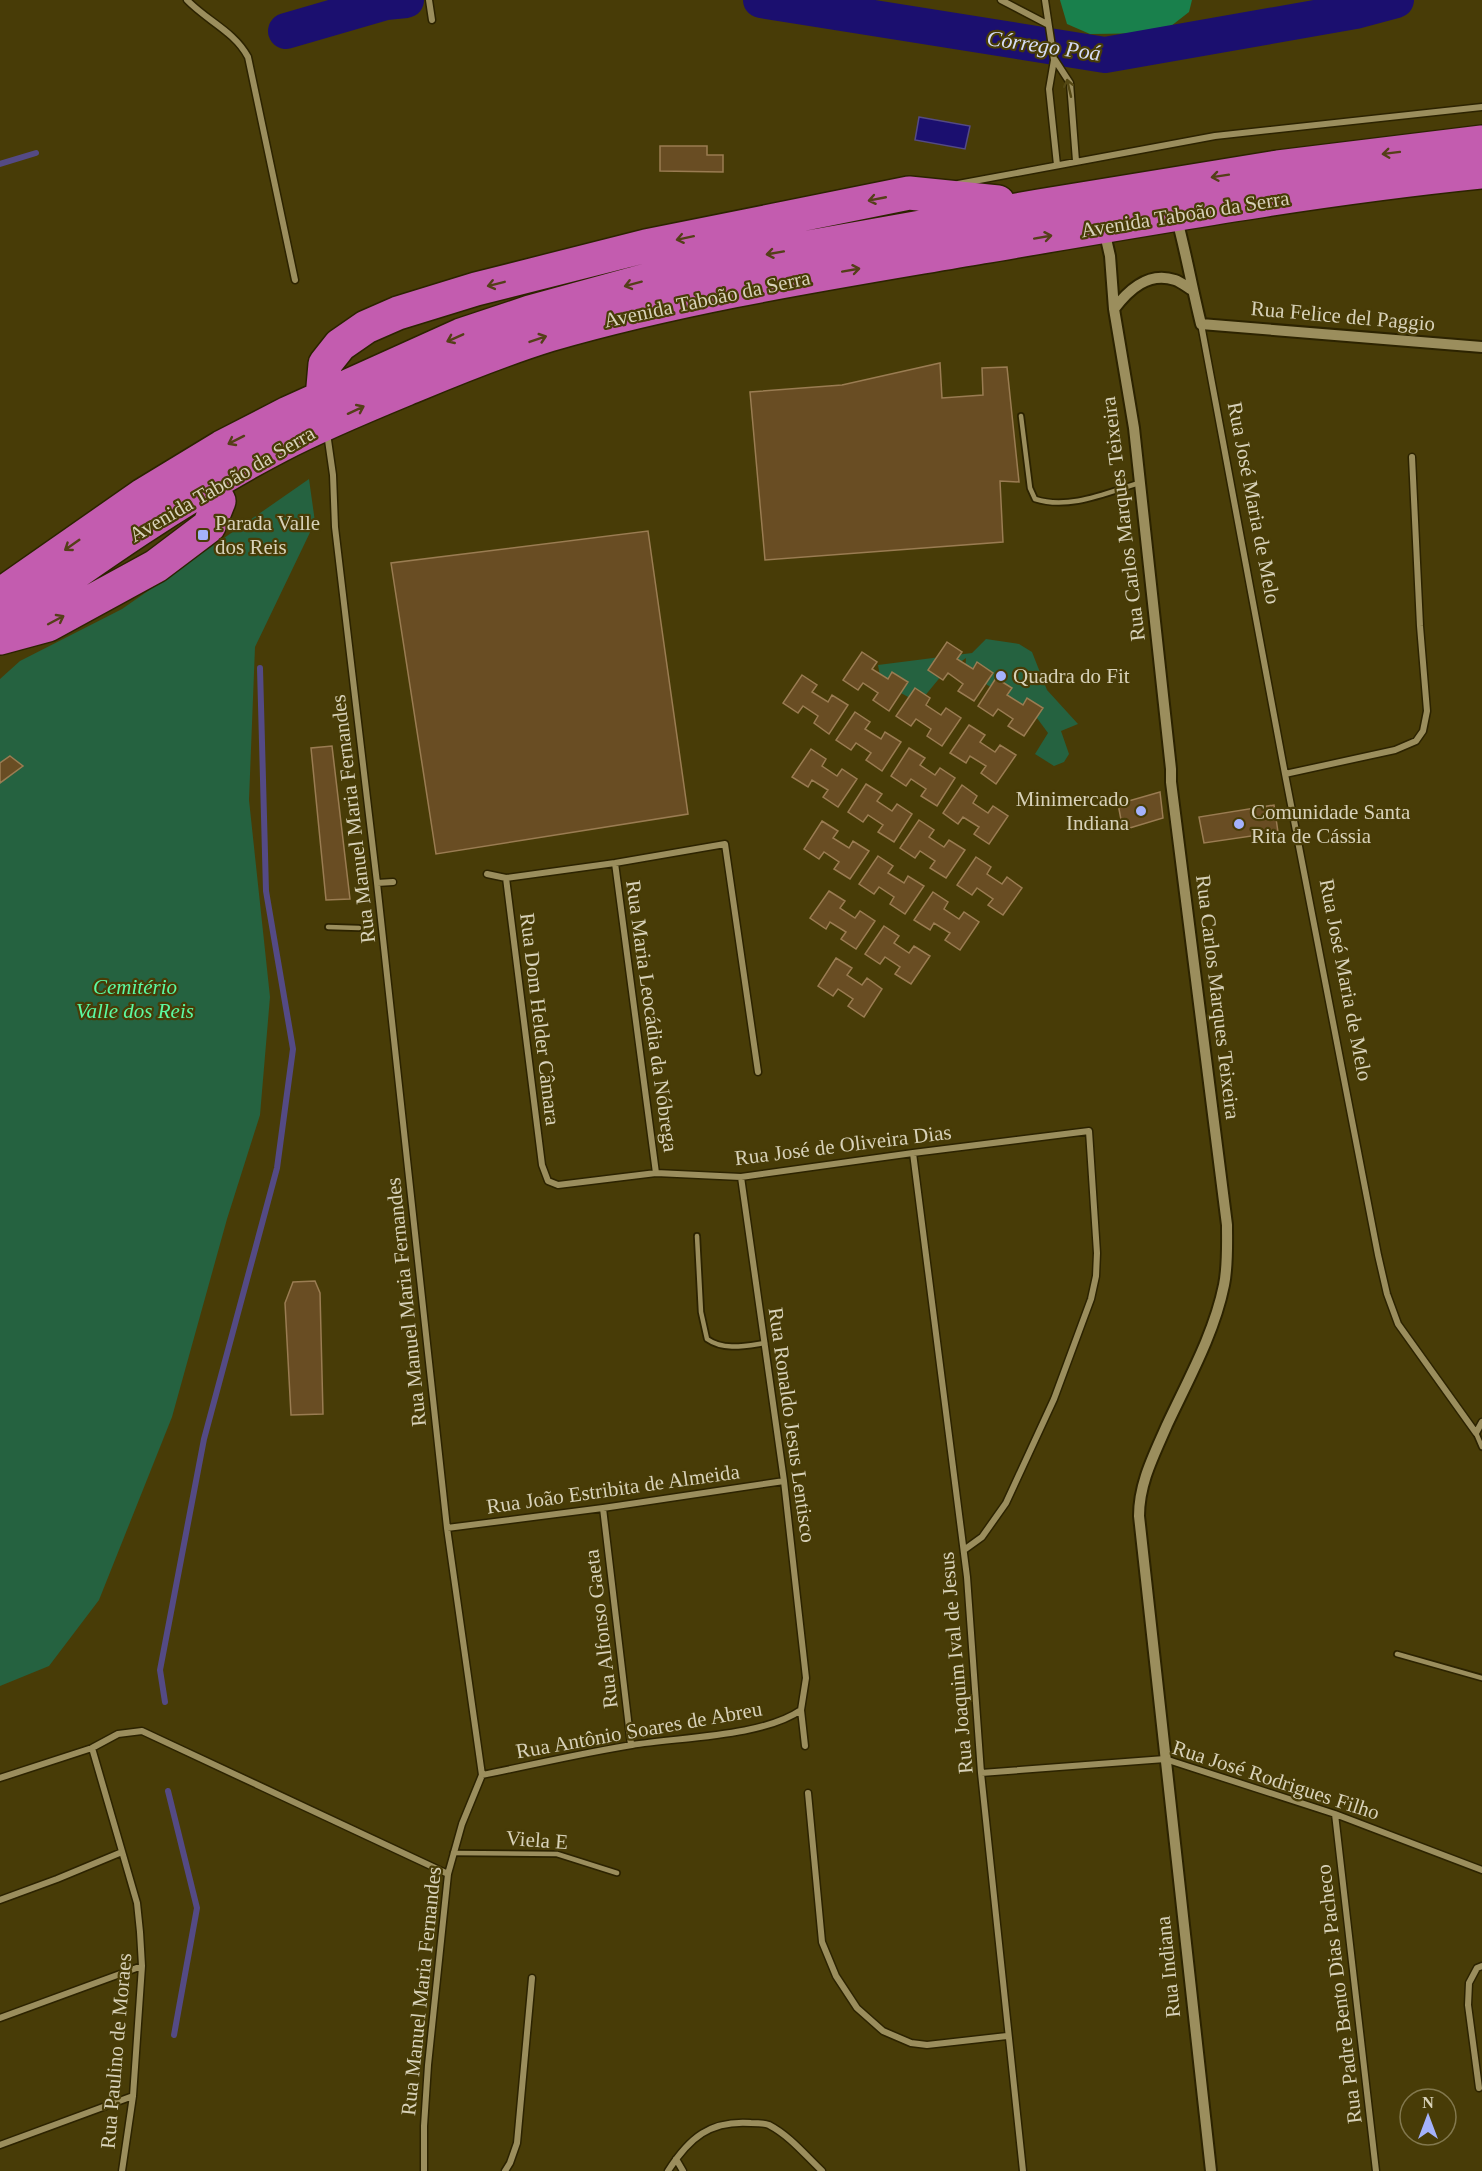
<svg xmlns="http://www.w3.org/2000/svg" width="1482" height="2171" viewBox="0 0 1482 2171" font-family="Georgia,serif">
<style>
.green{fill:#256240}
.forest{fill:#19804c}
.water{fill:#1b0f6f;stroke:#544a85;stroke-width:1.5}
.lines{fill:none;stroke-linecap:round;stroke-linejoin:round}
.stream{stroke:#544a85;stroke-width:6}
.river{stroke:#1b0f6f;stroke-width:36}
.building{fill:#694d23;stroke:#9a7c52;stroke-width:1.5}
.service-casing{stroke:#2c2300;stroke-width:8}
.minor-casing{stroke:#2c2300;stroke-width:9}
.tertiary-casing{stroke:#2c2300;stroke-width:14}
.motorway-casing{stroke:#2c2300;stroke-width:36}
.service{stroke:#9b8e5d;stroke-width:4.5}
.minor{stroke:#9b8e5d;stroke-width:6}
.tertiary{stroke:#9b8e5d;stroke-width:10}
.motorway{stroke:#c35caf;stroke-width:33}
.oneway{stroke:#544814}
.oneway2{stroke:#543f18}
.poi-dot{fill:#a4b2fc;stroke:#483c07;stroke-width:2}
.labels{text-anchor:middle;stroke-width:4.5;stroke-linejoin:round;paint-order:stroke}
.street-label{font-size:21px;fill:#d8d2b9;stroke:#483c07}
.poi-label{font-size:21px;fill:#d8d2b9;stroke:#483c07;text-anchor:start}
.park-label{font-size:21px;font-style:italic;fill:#5bfaa3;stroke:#483c07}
.water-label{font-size:22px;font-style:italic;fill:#d6dcf6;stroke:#483c07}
</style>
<rect width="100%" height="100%" fill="#483c07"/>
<!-- green -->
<path class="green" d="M309 479 315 522 255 647 249 800 270 997 260 1115 227 1219 172 1417 99 1600 49 1666 0 1686V679L20 661 122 609Z
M986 639 1019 644 1032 652 1047 690 1078 724 1061 731 1069 754 1064 762 1054 766 1035 754 1048 733 1034 714 981 681 965 674 966 658 942 675 919 703 881 682 878 665 972 653Z"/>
<!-- forest -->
<path class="forest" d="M1060 0H1192L1189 12 1162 33 1090 34 1067 24Z"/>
<!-- water -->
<path class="water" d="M919 117 970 126 965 149 915 140Z"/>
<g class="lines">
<!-- stream -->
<path class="stream" d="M0 164 36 153
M165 1702 160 1670 204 1439 277 1168 293 1049 266 891 260 668
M168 1791 197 1908 174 2035"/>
<!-- river -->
<path class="river" d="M761 0 1105 55 1355 11 1396 0
M286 31 386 2 406 0"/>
</g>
<!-- building -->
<path class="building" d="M660 146H707V155H723V172L660 171Z
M940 363 942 398 983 395 982 368 1007 367 1019 482 1000 481 1003 542 765 560 750 392 842 385Z
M648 531 688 814 436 854 391 563Z
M947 642 962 652 957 659 973 669 977 662 993 673 974 701 958 691 963 684 948 673 943 680 928 670Z
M862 652 877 662 872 669 888 679 892 672 908 682 889 711 873 700 878 693 863 683 858 690 843 680Z
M802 675 817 685 812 692 828 702 832 695 848 705 829 734 814 723 818 716 803 706 798 713 783 703Z
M996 678 1012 688 1007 695 1023 705 1027 698 1043 708 1024 736 1008 726 1013 719 998 709 993 716 978 706Z
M915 688 930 698 926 705 941 715 946 708 961 718 942 746 927 736 931 729 916 719 911 726 896 716Z
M855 712 870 722 865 729 881 739 885 732 901 742 882 771 866 760 871 753 856 743 851 750 836 740Z
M969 725 985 735 980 742 995 752 1000 745 1016 755 996 784 981 773 986 766 970 756 966 763 950 753Z
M332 746 350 899 326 900 311 748Z
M909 748 925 758 920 765 935 775 940 768 955 778 937 806 921 796 926 789 911 779 906 786 891 776Z
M811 749 826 759 822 766 837 776 842 769 857 779 838 807 823 797 828 790 812 780 808 787 792 777Z
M10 756 23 766 0 783V763Z
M866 784 882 794 877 801 892 811 897 804 912 814 894 842 878 832 883 825 868 815 863 822 848 812Z
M962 785 977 796 973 803 988 813 993 806 1008 816 989 844 974 834 979 827 963 817 958 824 943 813Z
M1160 792 1163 818 1123 830 1118 804Z
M1274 805 1278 832 1204 843 1199 817Z
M919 820 934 830 929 837 944 847 949 840 965 850 946 878 930 868 935 861 920 851 915 858 900 848Z
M822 821 838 831 833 838 849 848 853 841 869 851 850 879 834 869 839 862 824 852 819 859 804 849Z
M878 856 893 866 888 873 904 883 908 876 924 886 905 914 890 904 894 897 879 887 874 894 859 884Z
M976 857 991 867 987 874 1002 884 1007 877 1022 888 1003 915 988 905 993 899 977 888 972 895 957 885Z
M829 891 845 901 840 908 855 918 860 911 875 921 856 949 841 939 846 932 830 922 826 929 810 918Z
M933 892 948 902 944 909 959 919 964 912 979 922 960 950 945 940 950 933 934 923 930 930 914 920Z
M884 926 899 936 894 943 909 953 914 946 930 956 911 984 895 974 900 967 885 957 880 964 865 954Z
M836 958 852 968 847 975 862 985 867 978 882 989 864 1017 848 1006 853 999 838 989 833 996 818 986Z
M315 1281 320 1293 323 1414 291 1415 285 1303 293 1282Z"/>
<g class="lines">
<defs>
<path id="service" d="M1021 416 1030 488 1035 499C1069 510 1106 493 1139 483
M328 927 359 928
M697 1236 701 1312 707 1339C724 1351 745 1346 765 1343
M1476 1433 1482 1447
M1397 1654 1482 1678
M453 1853 557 1854 617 1873"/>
<path id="minor" d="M187 0C207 21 234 31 248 57L295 280
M429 0 432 20
M1001 0 1047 24
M1045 0 1054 60 1049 89 1057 165
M1055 60 1070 83 1076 161
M958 184 1215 136 1482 107
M1201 324 1285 774 1378 1255 1387 1294 1398 1324 1476 1433 1482 1422
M327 433 333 475 335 527 377 883 447 1528 482 1775 462 1824 448 1874 428 2065 424 2126V2171
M1285 774 1395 750 1416 741 1423 731 1427 711 1420 626 1412 457
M615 863 656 1173
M487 874 506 878 615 863 725 844 758 1072
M506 878 542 1165 548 1181 558 1185 656 1173 741 1177 913 1153 1089 1131 1097 1253 1096 1276 1091 1299 1054 1399 1006 1503 982 1537 964 1550
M377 883 393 882
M913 1153 967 1577 981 1773 1023 2171
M603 1508 631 1745
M447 1528 603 1508 784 1481
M801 1710 805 1746
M92 1748 118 1734 142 1731 448 1874
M981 1773 1165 1759 1335 1814 1482 1870
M482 1775C532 1765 582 1753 632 1745 680 1737 762 1737 801 1710L806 1678 784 1481 741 1177
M0 1778 92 1748 137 1903 140 1932 142 1966 133 2096 122 2171
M808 1793 822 1942 836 1976 857 2008 883 2031 911 2043 927 2045 1007 2036
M1335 1814 1376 2171
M0 1900 57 1879 122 1852
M0 2018 142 1966
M1479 2088 1468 2005 1469 1983 1477 1968 1482 1966
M0 2145 133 2096
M676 2159 683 2171
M505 2171 510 2163 517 2143 532 1978
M668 2171C689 2138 710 2120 751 2123 757 2123 764 2123 769 2125 790 2136 805 2155 822 2171"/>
<path id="tertiary" d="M1176 216C1186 252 1192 288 1201 324L1482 347
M1104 230 1110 256 1114 309 1134 428 1171 769V782L1227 1225C1227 1245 1228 1265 1224 1285 1214 1334 1188 1380 1167 1425 1154 1455 1139 1483 1139 1516L1211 2171
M1114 309C1129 289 1149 271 1175 280 1181 282 1187 287 1192 290"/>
<path id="motorway" d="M325 416 322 398 325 364 340 345 366 327 398 313 476 289 646 246 909 193 998 202
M0 595 143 495 222 447 288 413 461 335 530 312 690 268 1039 206 1278 167 1482 142
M0 626C90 562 181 497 279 446 323 423 370 404 416 385 459 367 504 349 549 335 691 294 837 272 982 247 1148 219 1314 189 1482 172
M0 638 48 625 156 566 209 526 219 501 202 470"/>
</defs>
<!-- service casing -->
<use href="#service" class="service-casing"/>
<!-- minor casing -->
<use href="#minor" class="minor-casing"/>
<!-- tertiary casing -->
<use href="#tertiary" class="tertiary-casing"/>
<!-- motorway casing -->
<use href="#motorway" class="motorway-casing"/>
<!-- service -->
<use href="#service" class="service"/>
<!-- minor -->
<use href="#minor" class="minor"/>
<!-- tertiary -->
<use href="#tertiary" class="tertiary"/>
<!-- motorway -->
<use href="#motorway" class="motorway"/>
</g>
<!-- one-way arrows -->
<defs><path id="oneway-shaft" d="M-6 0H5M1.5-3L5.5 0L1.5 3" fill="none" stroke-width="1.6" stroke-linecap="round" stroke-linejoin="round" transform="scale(1.5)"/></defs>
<use class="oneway" href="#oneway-shaft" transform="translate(1069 88) rotate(-103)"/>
<g class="oneway2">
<use href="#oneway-shaft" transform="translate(1391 153) rotate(173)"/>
<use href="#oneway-shaft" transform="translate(1220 176) rotate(171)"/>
<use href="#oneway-shaft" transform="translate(877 199) rotate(169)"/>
<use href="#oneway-shaft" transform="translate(1043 237) rotate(-10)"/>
<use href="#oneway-shaft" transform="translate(685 238) rotate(168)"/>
<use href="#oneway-shaft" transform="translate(775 253) rotate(170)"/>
<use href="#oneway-shaft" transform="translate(851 270) rotate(-10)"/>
<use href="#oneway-shaft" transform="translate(496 284) rotate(166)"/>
<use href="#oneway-shaft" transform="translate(633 284) rotate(165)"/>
<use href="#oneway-shaft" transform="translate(455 338) rotate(156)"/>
<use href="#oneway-shaft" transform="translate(538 339) rotate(-19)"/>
<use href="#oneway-shaft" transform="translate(356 410) rotate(-25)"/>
<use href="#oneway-shaft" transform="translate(236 440) rotate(153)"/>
<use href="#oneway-shaft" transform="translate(72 545) rotate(145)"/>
<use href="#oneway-shaft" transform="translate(56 620) rotate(-28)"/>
</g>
<!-- markers -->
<g class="poi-dot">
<rect x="197" y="529" width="12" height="12" rx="3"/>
<circle cx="1001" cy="676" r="6"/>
<circle cx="1141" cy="811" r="6"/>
<circle cx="1239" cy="824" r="6"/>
</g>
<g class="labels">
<!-- street labels -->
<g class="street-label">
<text transform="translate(1185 214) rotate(-9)" y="7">Avenida Taboão da Serra</text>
<text transform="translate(707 299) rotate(-12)" y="7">Avenida Taboão da Serra</text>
<text transform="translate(1343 316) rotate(5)" y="7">Rua Felice del Paggio</text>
<text transform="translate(222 484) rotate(-30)" y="7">Avenida Taboão da Serra</text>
<text transform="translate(1254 503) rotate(79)" y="7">Rua José Maria de Melo</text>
<text transform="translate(1123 519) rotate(-97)" y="7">Rua Carlos Marques Teixeira</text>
<text transform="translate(353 819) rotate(-97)" y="7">Rua Manuel Maria Fernandes</text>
<text transform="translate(1346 980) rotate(79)" y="7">Rua José Maria de Melo</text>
<text transform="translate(1218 997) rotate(83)" y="7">Rua Carlos Marques Teixeira</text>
<text transform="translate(652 1016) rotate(82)" y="7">Rua Maria Leocádia da Nóbrega</text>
<text transform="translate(540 1019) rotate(83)" y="7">Rua Dom Helder Câmara</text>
<text transform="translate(843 1145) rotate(-7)" y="7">Rua José de Oliveira Dias</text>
<text transform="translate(406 1302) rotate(-96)" y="7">Rua Manuel Maria Fernandes</text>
<text transform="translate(792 1425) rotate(82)" y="7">Rua Ronaldo Jesus Lentisco</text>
<text transform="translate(613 1489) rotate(-8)" y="7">Rua João Estribita de Almeida</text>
<text transform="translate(601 1629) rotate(-97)" y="7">Rua Alfonso Gaeta</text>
<text transform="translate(956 1663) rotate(-95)" y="7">Rua Joaquim Ival de Jesus</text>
<text transform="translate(639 1730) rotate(-10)" y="7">Rua Antônio Soares de Abreu</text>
<text transform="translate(1276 1780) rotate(18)" y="7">Rua José Rodrigues Filho</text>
<text transform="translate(537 1840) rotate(4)" y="7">Viela E</text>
<text transform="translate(1168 1967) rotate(-96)" y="7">Rua Indiana</text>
<text transform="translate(421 1991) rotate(-84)" y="7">Rua Manuel Maria Fernandes</text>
<text transform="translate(1339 1994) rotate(-97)" y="7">Rua Padre Bento Dias Pacheco</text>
<text transform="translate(116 2051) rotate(-85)" y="7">Rua Paulino de Moraes</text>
</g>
<!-- poi labels -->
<g class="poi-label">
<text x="215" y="530">Parada Valle<tspan x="215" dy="24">dos Reis</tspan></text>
<text x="1013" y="683">Quadra do Fit</text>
<text x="1129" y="806" text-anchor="end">Minimercado<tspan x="1129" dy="24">Indiana</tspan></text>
<text x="1251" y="819">Comunidade Santa<tspan x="1251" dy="24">Rita de Cássia</tspan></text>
</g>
<!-- park labels -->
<g class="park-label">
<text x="135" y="994">Cemitério<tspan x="135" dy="24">Valle dos Reis</tspan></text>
</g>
<!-- water labels -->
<g class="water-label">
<text transform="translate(1044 45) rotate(8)" y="8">Córrego Poá</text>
</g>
</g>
<!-- north arrow -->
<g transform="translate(1428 2117)"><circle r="28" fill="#483c07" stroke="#82784e" stroke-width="1.5"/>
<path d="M0-4.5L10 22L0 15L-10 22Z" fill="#a4b2fc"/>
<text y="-9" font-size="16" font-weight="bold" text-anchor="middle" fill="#d8d2b9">N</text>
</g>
</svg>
